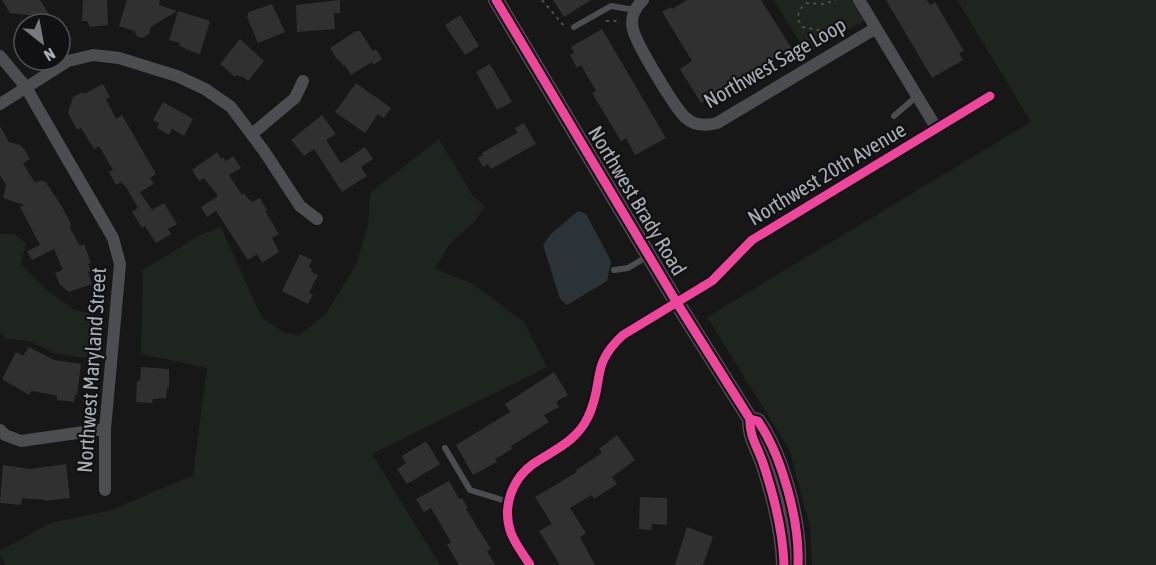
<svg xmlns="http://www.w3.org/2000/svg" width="1156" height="565" viewBox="0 0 1156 565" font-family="'Asap Condensed',sans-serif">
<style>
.green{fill:#1e241e}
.water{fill:#2b3338}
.building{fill:#303031}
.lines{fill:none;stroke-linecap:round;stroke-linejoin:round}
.path{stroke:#4d4f51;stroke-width:2;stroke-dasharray:3 4.5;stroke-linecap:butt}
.service{stroke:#4b4d50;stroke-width:6}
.minor{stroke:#4b4d50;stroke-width:12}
.secondary{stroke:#4a4c4e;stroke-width:16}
.cycleway-casing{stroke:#111113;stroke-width:13}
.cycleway{stroke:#ed469a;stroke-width:9}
.labels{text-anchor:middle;stroke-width:4.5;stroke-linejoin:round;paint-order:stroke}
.street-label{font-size:21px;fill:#a9afb7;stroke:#111113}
</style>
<rect width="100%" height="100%" fill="#171717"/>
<!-- green -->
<path class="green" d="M774 0H853L865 20 807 54Z
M957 0H1156V565H812L810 526 789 449 707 317 1031 122Z
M439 139 472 195 485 206 475 221 449 245 435 269 472 283 524 322 547 367 372 454 440 565H6L0 555V551L50 523 111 510 193 475 207 368 141 354 143 270 200 235 221 227 262 318 285 333 300 335 326 314 356 265 368 224 370 193Z
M0 234H15L26 244 21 264 48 291 73 309 101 316 97 360 54 353 30 341 6 339 0 333Z"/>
<!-- water -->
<path class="water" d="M578 211 586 214 609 257 611 263 607 281 567 305 560 299 543 245 551 234Z"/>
<!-- building -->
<path class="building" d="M2 0H40L55 24H22L36 16 10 13Z
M83 0H107L108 25 90 27 87 21H82Z
M127 0H160L159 5 177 11 151 27 149 34 142 38 137 36 134 31 119 26Z
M340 0V13H334L335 29 297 32 296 5Z
M553 0H591L564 17Z
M687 0H761L792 49 701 103 680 69 692 61 662 12 671 7 672 9Z
M886 0H927L930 5 935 2 964 51 959 53 963 60 932 78Z
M272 4 285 32 258 43 247 17 249 12Z
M178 11 210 21 200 54 185 49V48L179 46 180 43 169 40Z
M460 15 479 46 465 55 445 25Z
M602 29 666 138 635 155 626 138 621 141 592 93 596 91 581 65 577 68 570 55 574 53 571 47Z
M356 31H360L373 51 376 49 382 59 373 65 372 62 351 75 345 65 343 66 339 60 338 61 330 48Z
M240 39 264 61 248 81 242 76 241 77 237 75 235 77 220 64Z
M490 64 512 102 497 110 476 72Z
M356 83 391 108 384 118 378 114 365 133 335 112Z
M103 84 110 97 106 99 116 119 122 115 156 174 150 178 154 184 140 192 152 210 164 203 177 224 168 229 171 234 156 243 145 226 142 228 132 212 138 208 126 187 121 182 116 185 109 172 113 170 99 146 94 149 81 128 77 130 68 113 73 97 83 92 84 94Z
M163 102 193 119 184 136 172 129 169 135 157 128 159 123 153 120Z
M322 115 336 134 326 140 341 163 365 147 373 159 361 167 367 176 342 192 314 149 304 156 291 140Z
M524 123 536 144 491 169 488 164 483 167 478 158 483 155 482 153 517 133 515 128Z
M0 126 9 142 20 145 25 150 30 159 23 163 35 183 42 180 43 182 45 181 61 205 71 224 70 228 80 246 84 244 91 263 88 264 91 271 88 272 92 284 69 292 60 285 55 273 63 270 54 249 32 260 27 251 40 245 20 207 24 205 3 198 6 185 0 175Z
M217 152 221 159 223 157 226 161 233 156 241 168 229 175 242 195 244 193 249 200 250 199 252 202 260 198 267 210 265 211 279 234 272 238 279 252 262 263 257 254 248 260 216 211 207 217 201 207 218 196 204 178 199 181 192 170Z
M300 254 312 260 309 267 312 269 311 272 318 275 309 293 313 295 308 304 282 291Z
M29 347 54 360 81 364 77 395H75L74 402 57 400V396L50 394 31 391 29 395 2 379 16 352 23 356Z
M141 367 169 369V388L167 387 166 398 153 399 152 403 136 402 137 381H140Z
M554 372 568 395 556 402 559 407 544 415 549 422 511 446 512 449 495 459 497 462 473 475 456 445 510 412 505 404Z
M617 435 635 460 612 477 617 484 594 499 592 495 570 508 586 533 580 537 595 565H560L539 531 552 524 535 497 577 472 576 470 602 453 599 449Z
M426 441 440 464 407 484 397 469 406 463 402 456Z
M66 464 70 498 45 501V500L22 498 21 505 0 503 3 465 31 469Z
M449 481 459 499 462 498 468 508 466 509 491 549 487 551 495 565H459L447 545 451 542 431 508 424 512 416 499Z
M640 497 667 498V525L652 524 651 530 639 529Z
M687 527 713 537 703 565H675Z"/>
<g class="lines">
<!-- path -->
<path class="path" d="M542 0 564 26
M606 21H618
M831 39 824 31 802 27C796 17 797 11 806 3L823 4 836 0"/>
<!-- service -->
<path class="service" d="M574 27 611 6 635 10
M894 116 917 96
M614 270 628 268 648 256
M445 448 470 490 509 502"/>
<!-- minor -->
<path class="minor" d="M643 0C635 7 630 18 633 29 635 42 676 110 686 118 695 126 706 126 717 123L876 28
M859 0 937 129
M0 56 26 87 36 105 113 238 120 264 105 429V490
M0 104 68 61 93 55 119 58 177 76 205 89 231 107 264 151 300 206 317 219
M252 134 295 98 303 81
M0 430 5 435 21 441 105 429
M530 565C524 555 515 544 511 533 502 508 511 480 533 464 554 450 577 441 588 417 605 382 589 366 623 335L712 281 752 240 990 96"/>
<!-- secondary -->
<path class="secondary" d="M496 0 677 303 750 419C749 436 758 448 763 463 774 496 783 530 784 565
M750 419 758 421C782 456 800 522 798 565"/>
<defs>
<path id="cycleway" d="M496 0 677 303 750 419C749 436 758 448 763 463 774 496 783 530 784 565
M750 419 758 421C782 456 800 522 798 565
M530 565C524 555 515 544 511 533 502 508 511 480 533 464 554 450 577 441 588 417 605 382 589 366 623 335L712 281 752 240 990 96"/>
</defs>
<!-- cycleway casing -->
<use href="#cycleway" class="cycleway-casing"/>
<!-- cycleway -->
<use href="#cycleway" class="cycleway"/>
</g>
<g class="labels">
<!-- street labels -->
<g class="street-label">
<text transform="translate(775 63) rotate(-30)" y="7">Northwest Sage Loop</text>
<text transform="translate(827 174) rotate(-31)" y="7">Northwest 20th Avenue</text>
<text transform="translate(637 201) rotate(59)" y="7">Northwest Brady Road</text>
<text transform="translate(92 370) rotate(-86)" y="7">Northwest Maryland Street</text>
</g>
</g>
<!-- north arrow -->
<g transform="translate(42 42) rotate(149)"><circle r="28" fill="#111113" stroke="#4e5055" stroke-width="1.5"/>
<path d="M0-4.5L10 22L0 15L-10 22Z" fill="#767a7f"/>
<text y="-9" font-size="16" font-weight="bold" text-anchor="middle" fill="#a9afb7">N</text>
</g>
</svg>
